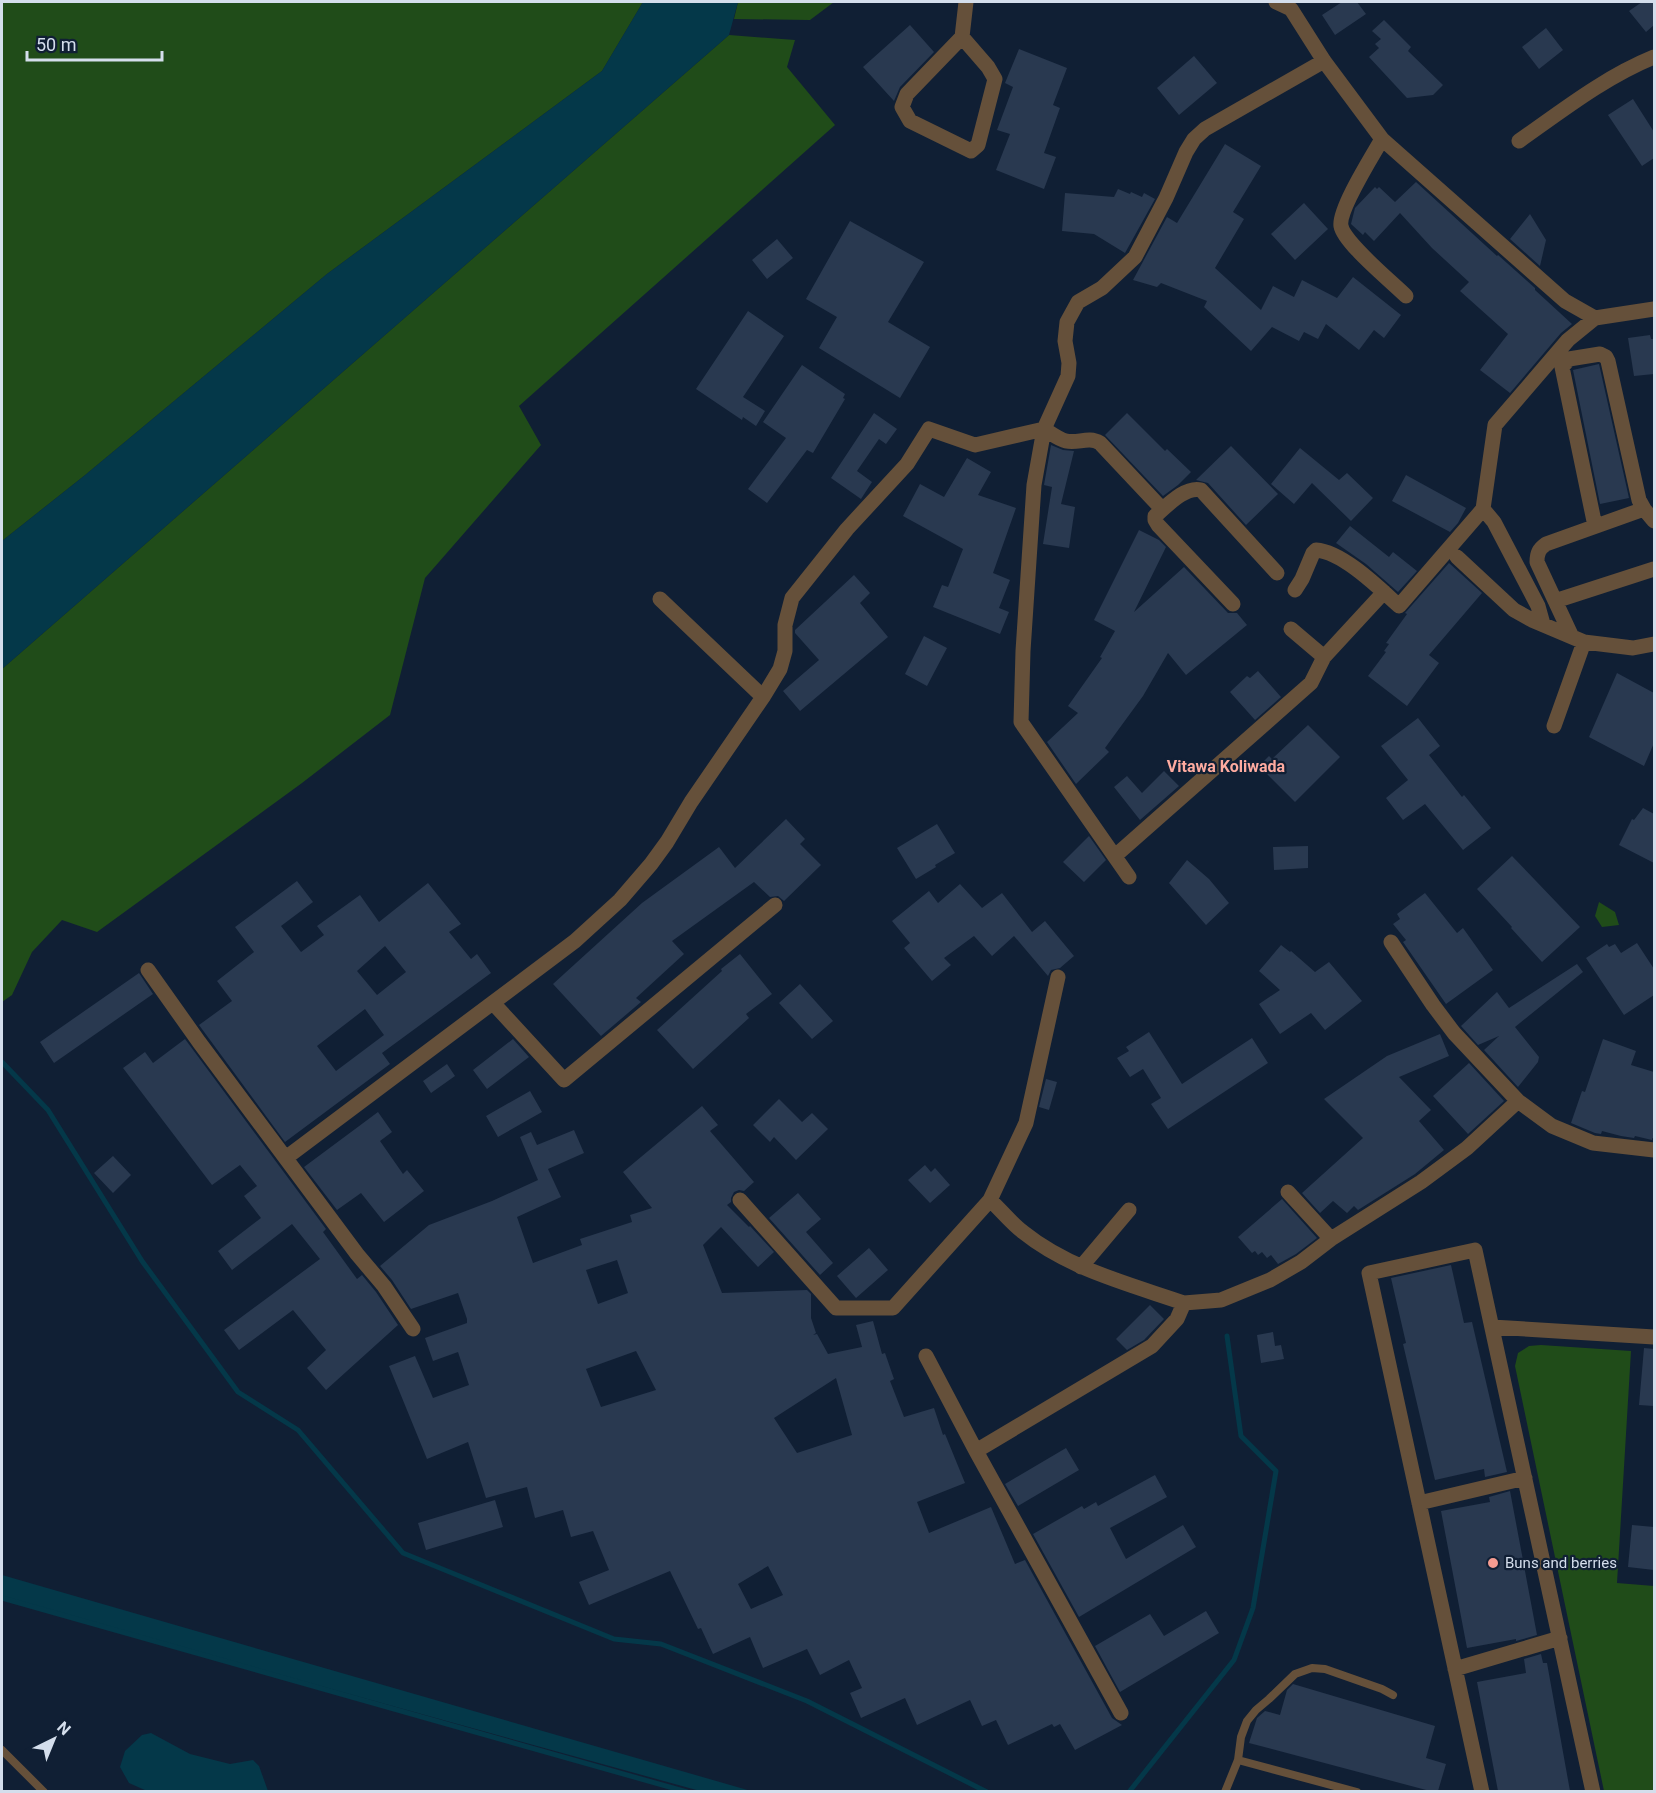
<svg xmlns="http://www.w3.org/2000/svg" width="1656" height="1793" viewBox="0 0 1656 1793" font-family="Roboto,sans-serif">
<style>
.green{fill:#204c19}
.water{fill:#043849}
.lines{fill:none;stroke-linecap:round;stroke-linejoin:round}
.stream{stroke:#043849;stroke-width:5}
.building{fill:#293950;fill-rule:evenodd}
.lane{stroke:#65503a;stroke-width:8}
.street{stroke:#65503a;stroke-width:15}
.poi-dot{fill:#f59c91;stroke:#101f34;stroke-width:2}
.labels{text-anchor:middle;stroke-width:4.5;stroke-linejoin:round;paint-order:stroke}
.poi-label{font-size:15px;fill:#d4deec;stroke:#101f34;text-anchor:start}
.neighbourhood-label{font-size:16px;font-weight:bold;fill:#feaba0;stroke:#101f34}
</style>
<rect width="100%" height="100%" fill="#101f34"/>
<!-- green -->
<path class="green" d="M2 2H643L602 71 327 274 84 476 2 541Z
M738 2H834L810 20 734 19Z
M729 35 795 40 787 67 835 125 519 406 541 445 425 578 390 715 302 783 97 932 62 920 32 952 12 995 2 1002V669Z
M1599 902 1615 912 1619 925 1602 927 1595 916Z
M1541 1345 1631 1351 1617 1583 1654 1586V1791H1604L1515 1366 1518 1353 1529 1346Z"/>
<!-- water -->
<path class="water" d="M643 2H738L729 35 2 669V541L84 476 327 274 602 71Z
M2 1575 751 1791H700L2 1598Z
M151 1733 190 1754 230 1764 253 1760 259 1766 268 1791H147L129 1783 120 1767 125 1751 142 1735Z"/>
<g class="lines">
<!-- stream -->
<path class="stream" d="M2 1062 48 1110 142 1261 238 1392 298 1430 403 1553 614 1639 661 1644 807 1701 987 1792
M2 1598 687 1792
M1129 1792 1234 1660 1253 1608 1276 1471 1241 1436 1227 1336"/>
</g>
<!-- building -->
<path class="building" d="M1342 2H1357L1366 14 1335 35 1322 15Z
M1642 2H1654V25L1646 32 1629 11Z
M1384 20 1411 47 1408 51 1443 85 1433 95 1407 98 1369 57 1379 48 1375 44 1381 39 1372 31Z
M910 25 934 52 900 87 894 101 863 67Z
M1546 28 1563 50 1539 69 1522 47Z
M1019 49 1067 68 1053 105 1060 108 1044 153 1056 157 1044 189 996 170 1010 134 997 130 1013 87 1005 83Z
M1194 56 1217 83 1179 115 1157 88Z
M1633 99 1654 132V158L1642 166 1608 115Z
M1225 144 1261 166 1233 212 1244 219 1215 268 1261 310 1273 286 1294 297 1302 280 1337 298 1353 277 1401 315 1384 338 1374 330 1359 350 1326 324 1318 339 1304 332 1299 341 1272 327 1251 351 1204 307 1207 301 1161 283 1157 287 1133 280 1167 217 1177 223Z
M1416 182 1497 256 1498 255 1535 288V290L1572 324 1561 333 1510 393 1480 370 1508 334 1460 291 1469 282 1432 248 1400 213 1374 241 1365 232 1363 235 1351 224 1355 208 1375 187 1377 189 1379 187 1395 202Z
M1118 189 1130 194 1131 192 1142 197 1144 193 1155 199 1125 253 1094 234 1062 231 1065 193 1114 197Z
M1304 203 1328 229 1295 260 1271 234Z
M1530 214 1546 240 1540 266 1510 239Z
M850 221 924 262 888 322 930 347 900 398 819 348 837 317 806 299Z
M777 239 793 258 767 279 752 260Z
M748 311 784 336 743 397 765 411 756 426 743 417 742 420 696 389Z
M1650 335 1651 339H1654V374L1634 376 1628 338Z
M1599 364 1629 498 1600 504 1573 370Z
M802 365 845 394 843 398 845 399 813 453 807 450 767 503 748 489 786 438 763 422Z
M874 413 897 429 886 444 879 439 857 471 872 482 861 499 831 478Z
M1127 413 1165 451 1167 449 1191 472 1178 485 1163 496 1105 435Z
M1051 445 1063 450 1074 451 1061 504 1075 507 1069 548 1043 544 1052 487 1044 485Z
M1231 446 1278 494 1246 525 1208 483 1196 480Z
M1300 448 1339 480 1347 473 1373 498 1351 521 1312 483 1294 504 1271 484Z
M967 458 991 472 978 495 1016 508 993 573 1010 580 999 608 1009 612 1000 634 933 607 942 585 948 587 963 549 903 516 920 484 944 497Z
M1406 475 1466 508 1458 523 1450 532 1392 501Z
M1350 526 1389 557 1393 552 1417 571 1398 592 1366 564 1336 543Z
M1139 530 1159 540 1166 547 1134 612 1184 567 1228 613H1237L1247 625 1186 675 1168 653 1143 696 1105 748 1109 752 1076 784 1047 742 1078 713 1068 706 1102 658 1100 657 1115 631 1094 620Z
M1449 563 1482 593 1429 655 1439 663 1407 706 1368 676 1386 652 1384 651 1389 644 1386 643 1407 614 1405 613Z
M854 575 870 593 860 603 888 637 800 711 783 691 819 660 795 633V630Z
M924 636 947 648 927 686 905 674Z
M1258 671 1281 697 1255 720 1230 692 1247 676 1250 678Z
M1617 673 1654 693V743L1644 766 1589 737Z
M1418 718 1440 746 1429 755 1462 797 1464 795 1491 828 1463 850 1425 804 1403 820 1386 798 1408 780 1381 746Z
M1308 725 1340 757 1295 802 1259 766 1269 756 1272 759Z
M1164 771 1179 786 1140 820 1114 787 1127 776 1142 793Z
M1643 808 1654 814V863L1619 845 1632 819 1634 820Z
M786 819 805 839 800 844 821 865 784 901 778 896 770 897 754 882 672 941 684 954 636 998 641 1002 601 1036 553 984 642 903 719 847 735 868Z
M937 824 955 853 935 865 936 867 916 879 897 848Z
M1089 836 1106 860 1084 882 1063 862Z
M1308 846V868L1274 870 1273 847Z
M1512 856 1580 927 1542 962 1511 928 1512 927 1477 889Z
M1187 860 1209 879 1229 903 1206 925 1169 883Z
M297 881 313 902 281 926 301 952 324 935 317 926 360 895 379 922 428 883 461 924 449 932 471 959 477 954 491 973 382 1053 390 1064 285 1142 199 1025 232 1001 217 981 254 952 235 927ZM385 946 406 972 377 995 357 971ZM365 1009 384 1035 336 1071 317 1046Z
M960 884 982 908 1002 893 1032 932 1045 921 1074 956 1060 968 1051 970 1048 976 1014 936 992 956 974 936 944 958 951 965 932 981 904 948 910 943 892 921 929 891 938 903Z
M1425 893 1457 933 1463 928 1493 970 1446 1004 1403 942 1406 940 1393 924 1400 919 1397 914Z
M1637 943 1654 969V995L1624 1015 1586 958 1607 944 1609 947 1615 944 1621 953Z
M1281 945 1290 952 1291 951 1315 972 1329 962 1362 1001 1325 1030 1311 1013 1280 1034 1259 1004 1280 990 1259 971Z
M740 954 772 994 746 1014 749 1018 693 1069 657 1030 722 971 721 969Z
M1577 964 1583 972 1515 1027 1539 1057 1538 1062 1518 1087 1484 1050 1499 1036 1478 1045 1461 1026 1497 992 1509 1008Z
M139 973 153 994 54 1063 40 1042Z
M800 984 833 1021 812 1039 779 1003Z
M1149 1032 1182 1084 1252 1038 1268 1063 1168 1129 1151 1104 1161 1098 1143 1069 1130 1077 1117 1058 1129 1051 1126 1047Z
M1440 1034 1449 1056 1399 1077 1431 1110 1419 1121 1444 1150 1415 1174 1358 1210 1354 1206 1347 1213 1333 1201 1320 1213 1302 1193 1363 1138 1324 1099 1387 1056Z
M185 1039 326 1229 323 1232 357 1279 362 1275 376 1292 398 1325 326 1390 307 1368 326 1350 293 1310 239 1350 224 1330 320 1259 292 1224 232 1270 218 1251 261 1218 244 1196 257 1186 240 1165 212 1185 123 1068 145 1052 153 1063Z
M513 1039 529 1057 487 1089 473 1070Z
M1603 1039 1636 1051 1631 1065 1654 1072V1139L1652 1138V1140L1635 1136 1634 1138 1621 1136 1602 1131 1601 1134 1595 1133 1571 1123 1582 1091 1585 1092Z
M1469 1063 1504 1101 1468 1134 1433 1096Z
M447 1064 455 1076 431 1093 423 1081Z
M1046 1079 1057 1082 1049 1110 1039 1107Z
M530 1091 542 1112 498 1137 486 1116Z
M779 1099 802 1122 812 1113 828 1129 796 1160 774 1137 770 1142 753 1125Z
M702 1106 718 1125 710 1131 754 1182 744 1191 739 1190 734 1192 731 1198V1202L727 1205 749 1227 750 1226 774 1252 758 1267 721 1227 703 1245 722 1293 807 1290 811 1294V1318L816 1333 813 1335 817 1334 828 1354 862 1347 856 1325 873 1321 882 1354 885 1353 894 1379 890 1381 904 1417 934 1408 943 1435 945 1434 965 1483 917 1502 929 1533 991 1507 1015 1564 1025 1560 1112 1718 1122 1725 1075 1750 1060 1724 1054 1727 1052 1724 1008 1745 996 1720 982 1726 970 1700 917 1725 905 1698 861 1718 850 1693 862 1688 849 1660 820 1675 807 1649 763 1668 750 1637 713 1654 701 1628 698 1629 670 1571 589 1605 579 1582 609 1570 593 1531 571 1537 563 1510 535 1518 527 1487 486 1498 468 1442 427 1459 389 1366 415 1356 433 1398 469 1385 458 1352 433 1361 425 1338 467 1323V1319L458 1293 411 1309 392 1280 380 1266 429 1225 492 1201 538 1180 520 1137 531 1132 537 1145 574 1130 584 1153 548 1169 561 1197 517 1217 533 1263 582 1245 580 1239 632 1222 630 1215 652 1208 623 1172ZM617 1260 628 1293 598 1304 586 1270ZM636 1351 656 1390 601 1407 586 1369ZM836 1378 852 1435 797 1453 774 1418ZM768 1566 783 1595 751 1609 738 1584Z
M378 1112 392 1132 380 1141 403 1174 407 1170 424 1191 384 1222 361 1193 337 1210 304 1167Z
M113 1156 131 1175 113 1193 94 1173Z
M925 1165 931 1172 935 1168 950 1185 930 1203 908 1180Z
M798 1193 821 1219 806 1232 833 1263 820 1275 769 1218Z
M1282 1199 1317 1238 1296 1254 1278 1264 1271 1255 1267 1258 1262 1252 1258 1255 1255 1251 1252 1253 1238 1237Z
M869 1248 888 1270 856 1298 837 1276Z
M1451 1265 1464 1323 1472 1322 1507 1472 1485 1477 1484 1469 1435 1480 1403 1344 1406 1343 1391 1278Z
M1150 1305 1164 1319 1144 1340 1127 1350 1116 1339Z
M1273 1332 1275 1346 1281 1345 1284 1359 1261 1363 1257 1335Z
M1644 1348 1654 1349V1406L1639 1405Z
M1066 1448 1079 1470 1018 1506 1005 1484Z
M1155 1475 1167 1497 1110 1528 1126 1559 1183 1525 1196 1547 1079 1617 1033 1534 1082 1506 1084 1509 1096 1502 1098 1506Z
M1510 1491 1537 1635 1516 1641V1639L1467 1648 1441 1511 1490 1502 1489 1497Z
M495 1500 503 1527 426 1550 418 1523Z
M1632 1525 1654 1527V1570L1628 1567Z
M1206 1611 1219 1633 1120 1692 1095 1646 1150 1614 1164 1636Z
M1541 1654 1543 1663H1547L1570 1791H1498L1477 1682 1526 1673 1524 1659Z
M1293 1684 1435 1726 1426 1758 1446 1764 1438 1791H1430L1249 1743 1257 1718 1265 1711 1280 1715 1287 1690Z"/>
<g class="lines">
<!-- lane -->
<path class="lane" d="M2 1750 44 1792
M1238 1760 1357 1792
M1225 1792 1238 1760 1241 1737 1247 1721 1256 1710 1269 1699 1295 1674 1312 1668 1325 1669 1382 1689 1393 1695"/>
<!-- street -->
<path class="street" d="M1276 2 1291 9 1324 61 1382 139 1565 301 1595 318 1654 309
M962 37 988 67 995 79 978 145 971 151 910 121 902 107 907 94 962 37 966 2
M1382 139C1373 155 1338 210 1341 226 1344 243 1392 282 1406 296
M1519 141C1563 110 1605 77 1654 57
M1162 509 1100 443C1088 436 1078 444 1066 441 1058 439 1051 433 1044 429L1068 376 1069 363 1065 341 1067 322 1078 302 1102 288 1135 257 1166 198 1186 152 1194 139 1205 129 1324 61
M1483 509 1494 522 1538 606 1543 624
M1595 526 1562 367 1569 359 1600 354 1606 357 1608 361 1639 500 1644 509 1654 521
M1457 557 1514 610 1532 620 1584 642 1633 648 1654 644
M1295 590 1302 579 1313 553 1316 550C1343 552 1379 588 1399 606L1483 509 1495 425 1568 340 1595 318
M1555 601 1654 569
M1233 604 1158 525 1155 520V516C1167 506 1185 486 1201 490L1277 573
M1572 637 1537 562C1537 553 1539 549 1546 544L1644 509
M1324 657 1384 592
M763 697 780 669 785 651V625L792 598 847 529 907 464 929 429 975 445 1044 429 1034 485 1023 651 1021 722 1129 877
M1554 726 1584 642
M1115 856 1311 683 1324 657 1291 629
M1391 942 1433 1005 1454 1033 1518 1101 1552 1126 1593 1143 1654 1150
M148 970 199 1042 357 1254 384 1286 413 1329
M493 1003 564 1080 775 905
M287 1157 575 941 620 900 651 864 667 842 691 802 763 697 660 599
M1288 1192 1331 1239
M740 1200 836 1308H893L990 1200 1026 1123 1058 977
M990 1200C1001 1210 1011 1223 1023 1232 1069 1269 1129 1284 1184 1303
M1081 1267 1129 1210
M1492 1327 1654 1337
M926 1356 976 1451 1121 1713
M976 1451 1152 1346 1177 1319 1184 1303 1221 1300 1270 1280 1301 1262 1331 1239 1421 1182 1467 1148 1518 1101
M1419 1503 1525 1478
M1455 1669 1560 1638
M1482 1792 1369 1273 1475 1250 1593 1792"/>
</g>
<!-- markers -->
<circle class="poi-dot" cx="1493" cy="1563" r="6"/>
<g class="labels">
<!-- poi labels -->
<g class="poi-label">
<text x="1505" y="1568">Buns and berries</text>
</g>
<!-- neighbourhood labels -->
<g class="neighbourhood-label">
<text x="1226" y="772">Vitawa Koliwada</text>
</g>
</g>
<!-- border -->
<rect width="1656" height="1793" fill="none" stroke="#d4deec" stroke-width="6"/>
<!-- north arrow -->
<g transform="translate(54 1739) rotate(43)" stroke="#101f34" stroke-width="4.5" paint-order="stroke">
<path d="M0-4.5L10 22L0 15L-10 22Z" fill="#d4deec"/>
<text y="-9" font-size="16" font-weight="bold" text-anchor="middle" fill="#d4deec">N</text>
</g>
<!-- scale -->
<path d="M27 51v9h135v-9" fill="none" stroke="#d4deec" stroke-width="3"/>
<text x="36" y="51" font-size="18" fill="#d4deec" stroke="#101f34" stroke-width="4.5" paint-order="stroke">50 m</text>
</svg>
